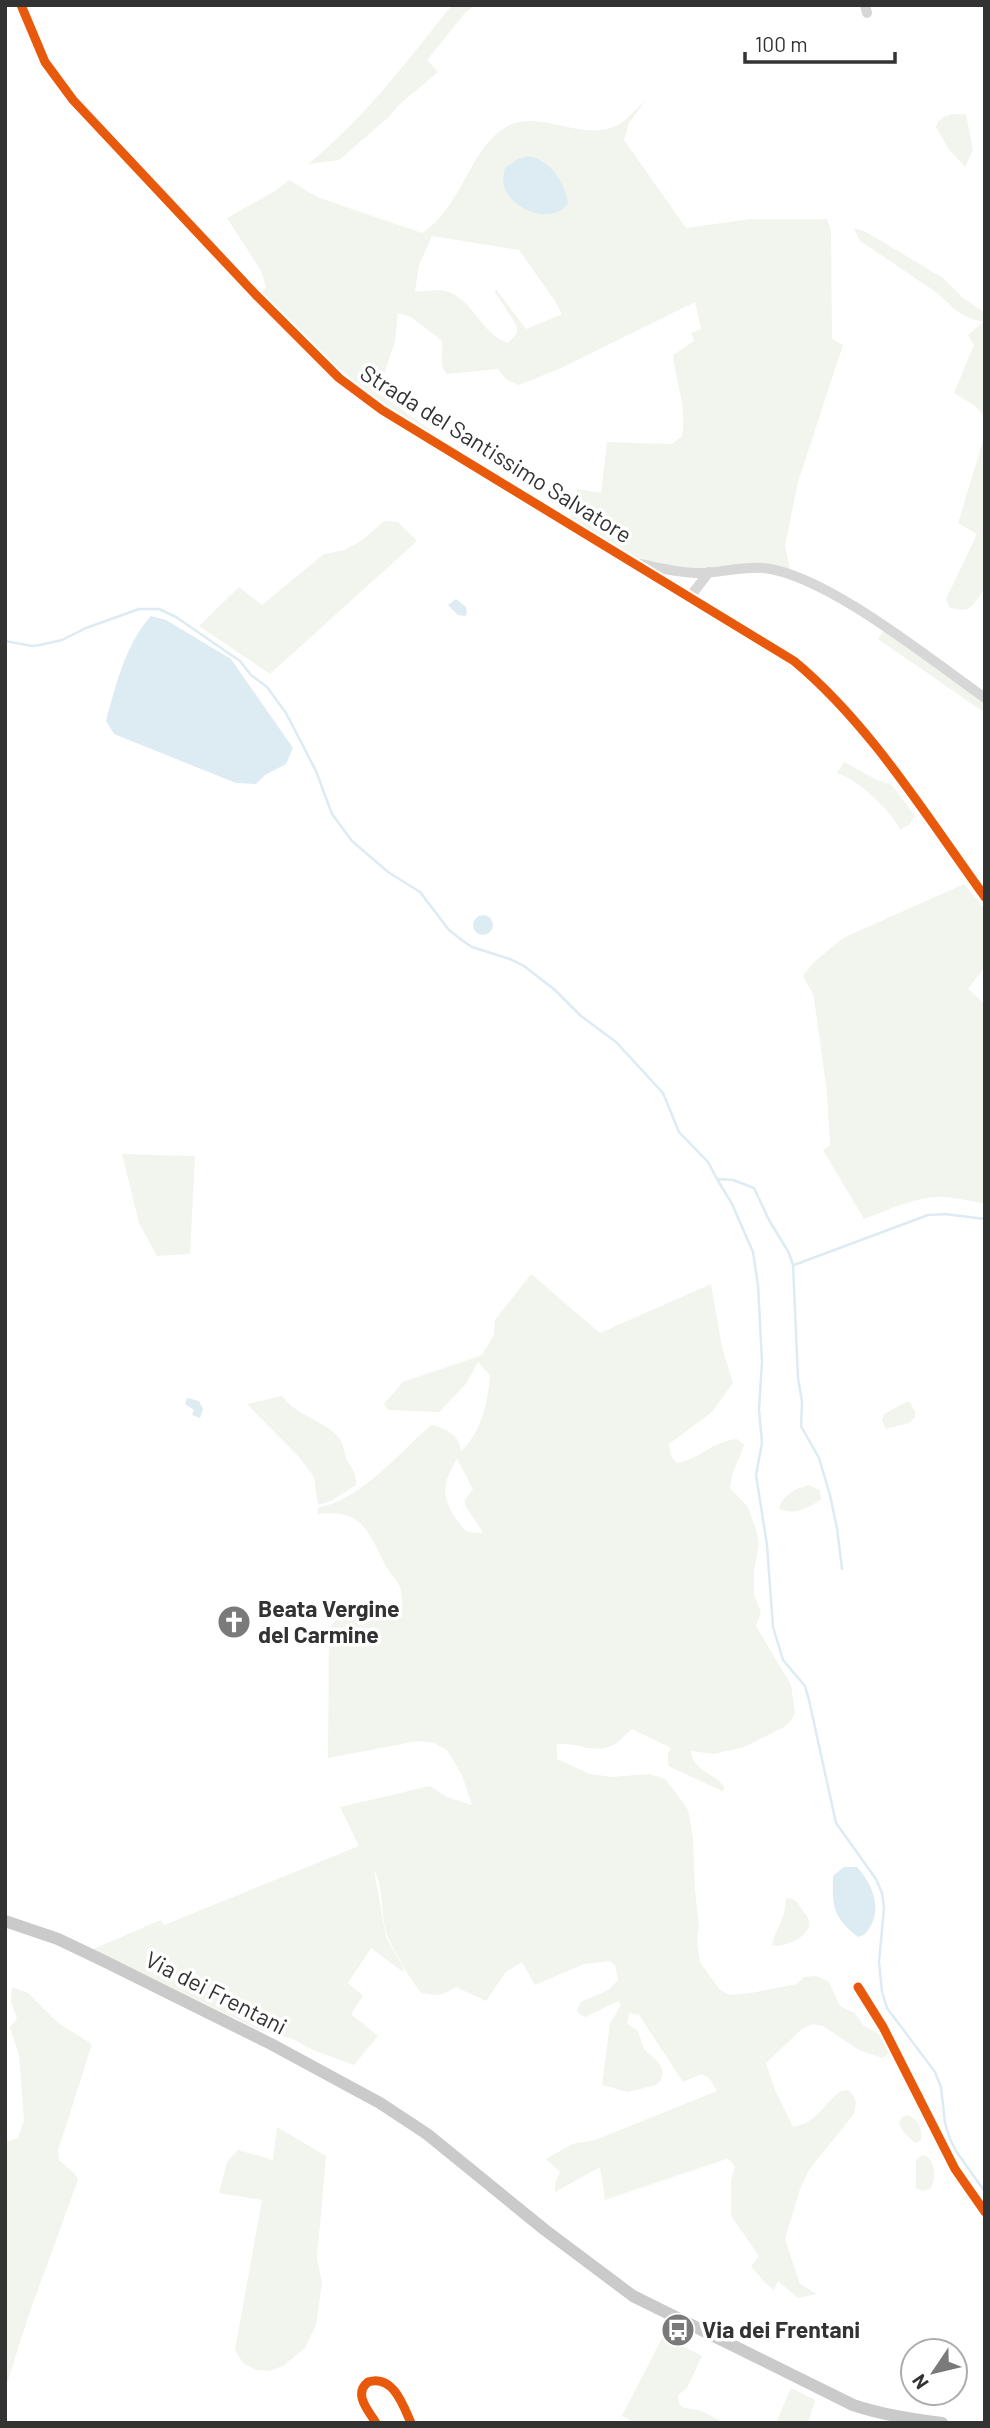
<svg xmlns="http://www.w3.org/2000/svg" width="990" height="2428" viewBox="0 0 990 2428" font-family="Barlow,sans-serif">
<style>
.green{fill:#f1f5ed;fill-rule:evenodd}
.water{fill:#ddebf3}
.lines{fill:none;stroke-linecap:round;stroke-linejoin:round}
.stream{stroke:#ddebf3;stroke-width:2.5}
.minor{stroke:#d7d7d7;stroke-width:10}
.major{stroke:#cacaca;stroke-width:12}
.cycleway-casing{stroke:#fff;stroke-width:13}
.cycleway{stroke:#e8590c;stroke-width:9}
.labels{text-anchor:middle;stroke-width:7;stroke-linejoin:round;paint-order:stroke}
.street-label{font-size:23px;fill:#333;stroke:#fff}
.poi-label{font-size:23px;font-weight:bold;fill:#333;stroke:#fff;text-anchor:start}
</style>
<rect width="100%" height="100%" fill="#fff"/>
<!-- green -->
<path class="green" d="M452 5H475L465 13 427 60 438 72 400 104 389 117 339 160 308 164C364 119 407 61 452 5Z
M646 100 629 123 624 140 686 228 751 219H827L831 231 832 339 843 345 798 482 785 546 790 570 682 568 637 562 570 524 577 489 601 493 607 442 672 444 682 436C687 406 676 384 673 355L694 341 691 333 701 329 695 302 559 369 519 385 507 380 498 369 447 374C437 363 444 355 442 341L411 317 398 313 395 341 378 393 431 430 429 434C366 395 312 348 262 293L266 287 261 271 227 218 275 191 289 180 317 197 422 233C463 207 470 145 508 126 542 109 582 143 618 125 628 119 637 108 646 100ZM432 236 519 250 555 301 562 314 526 329 496 289 495 292 517 326V333L508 343C481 334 475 302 449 292 440 288 426 292 415 291L419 265Z
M966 114 973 150 965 167 948 148 936 127C941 113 953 114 966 114Z
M854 228 866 232 943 278 962 297 985 313V417L975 406 954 393 974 345 968 335 983 322C952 314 955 306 933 290 908 274 885 257 860 241Z
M985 434V588C973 605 971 615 949 607L946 599 977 534 958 523Z
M384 521 398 522 417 541 270 674 199 626 239 587 262 605 324 554 345 550 361 541Z
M884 630 985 701V713L878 639Z
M844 762 877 780 892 785 915 816 910 824 900 830C892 811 857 779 837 773Z
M964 884 985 909V967L968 989 985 1004V1204C970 1201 955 1197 940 1197 915 1197 888 1210 864 1219L823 1150 830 1145 827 1093 816 1012 813 994 803 976 815 961 843 938Z
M122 1154 195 1156 190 1254 157 1256 139 1223Z
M531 1274 600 1333 711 1284 722 1347 733 1383 712 1412 669 1444 671 1456 677 1463C701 1459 710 1442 737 1439L744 1445C739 1462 732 1469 730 1488L748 1507 757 1533 759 1544 754 1570V1594L761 1613 756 1626 791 1685 795 1713 790 1722 784 1727 744 1747 714 1754 691 1751C692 1771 716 1773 725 1788L722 1791 668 1766V1753L671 1748 632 1729C625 1734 617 1745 609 1747 593 1753 574 1742 557 1744V1759L590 1774 612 1777 649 1774 665 1779 677 1794 688 1810 693 1837 695 1890 699 1927 697 1939 700 1962 720 1990 730 1995 751 1993 797 1984 804 1977 816 1976 829 1982 840 2006 855 2013 863 2025 883 2036 888 2043 889 2054 882 2058 859 2050 823 2026 813 2024 802 2029 766 2063 775 2090 793 2127C816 2124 824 2103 841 2091L848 2090 854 2096 856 2103 854 2114 809 2170 800 2189 785 2239 800 2284 817 2294 798 2298 778 2281 774 2290 765 2283 751 2266 759 2256 731 2216V2180L735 2167 731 2161 726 2159 605 2200 600 2167 555 2192V2183L560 2172 546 2159 572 2144 595 2140 717 2091 709 2078 702 2074 683 2082 639 2015 629 2013 627 2024 638 2031 644 2049 660 2064 663 2072 661 2080 656 2085 628 2092 602 2085 610 2023 621 2005 618 2001 585 2017 579 2014 577 2010 581 2002 608 1990 618 1980 615 1965 610 1961 584 1964 535 1985 522 1962 506 1972 486 2001 456 1987C441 1996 440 1996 422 1993 413 1985 391 1946 387 1935 380 1914 385 1890 374 1870L386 1937 404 1969 403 1972 371 1948 348 1983 363 1996 351 2014 378 2036 354 2065 313 2050 293 2039 259 2030 93 1949 161 1920 164 1925 359 1846 340 1807 430 1786 447 1797 472 1805 462 1775 447 1750 434 1743 418 1741 328 1758 329 1628C353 1599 369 1608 402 1612 403 1605 402 1592 399 1585 397 1580 392 1576 389 1571 377 1554 372 1527 351 1517 342 1512 329 1513 318 1514V1508C363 1498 398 1454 431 1425 445 1428 460 1435 461 1451 482 1432 488 1401 490 1375L478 1362 466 1384 439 1412 388 1410 384 1404 403 1382 482 1355 494 1335 495 1320ZM457 1459 473 1489 465 1500V1505L483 1533 467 1532C444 1506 437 1490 457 1459Z
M282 1396C296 1416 325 1420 340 1439 344 1445 344 1454 347 1460 353 1470 356 1473 356 1485L331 1501 318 1505 314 1477 298 1456 247 1404Z
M906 1402H910L915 1412V1418L909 1423 886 1429 882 1420 884 1414Z
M809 1485 820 1490 821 1500C805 1509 796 1515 779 1509 782 1495 796 1488 809 1485Z
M787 1898C797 1899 798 1903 803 1911 806 1916 808 1915 809 1921 812 1936 788 1945 777 1946L772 1945C775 1928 787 1918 785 1900Z
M12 1987 28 1993 58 2023 92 2044 58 2151 59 2160 74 2173 78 2180 28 2317 5 2390V2142L18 2138 24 2121 19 2055 10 2027 17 2019 11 2001Z
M908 2115C920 2121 922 2129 921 2141L915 2143 904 2133 899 2123 902 2117Z
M277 2127 326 2156 317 2258 322 2283 316 2325 305 2348 283 2366 269 2371 256 2370 243 2363 235 2350 262 2200 219 2193 227 2162 238 2150 273 2160Z
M922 2155 928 2157C936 2166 936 2177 931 2188L923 2191 916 2189V2160Z
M663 2336 702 2356 687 2388 678 2395C678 2411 687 2407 697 2410 706 2412 716 2419 724 2423H636L622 2416Z
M791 2388 815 2400 808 2423H776Z"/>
<!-- water -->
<path class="water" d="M528 156C549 159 565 182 568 203 554 225 515 211 506 191 502 183 503 177 505 168L518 159Z
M456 599 466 607 467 613 465 616 458 615 448 605Z
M151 616 166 620 231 659 293 748 286 764 265 775 256 784 236 783 114 734 106 721C116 685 125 645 151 616Z
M473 925a10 10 0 1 1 20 0a10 10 0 1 1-20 0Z
M187 1398 199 1401 203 1409 200 1418 192 1415 194 1410 185 1404Z
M844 1867H857C875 1887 884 1914 864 1935L858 1937C833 1917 832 1907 833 1876Z"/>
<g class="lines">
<!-- stream -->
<path class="stream" d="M5 641 32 646 40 645 62 640 86 628 139 609H159L176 617 240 661 251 675 267 687 286 713 316 771 332 814 352 841 388 872 420 892 449 930 463 941 472 947 510 959 524 966 555 990 581 1016 616 1042 663 1093 679 1132 708 1162 717 1179 733 1180 754 1188 769 1220 789 1253 793 1265 798 1378 802 1402 801 1426 819 1458 830 1495 837 1528 842 1569
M717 1179 732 1204 753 1252 758 1285 762 1362 759 1409 762 1443 756 1475 767 1545 773 1627 783 1660 805 1686 809 1700 836 1823 876 1879 882 1893 884 1908 879 1962 882 1992 887 2008 935 2072 941 2087 945 2123 950 2139 956 2151 985 2192
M794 1265 928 1215 945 1214 985 1219"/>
<!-- minor -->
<path class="minor" d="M21 5 45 62 73 100 256 295 339 378 382 410 794 661C870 724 927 817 985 897
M865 5 867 13
M640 564C660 568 679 573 699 573 720 573 742 566 763 568 826 574 932 661 985 698
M689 598 709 572
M858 1987 883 2027 955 2169 985 2212
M376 2423C368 2410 353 2394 368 2382 393 2374 403 2405 411 2423"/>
<!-- major -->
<path class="major" d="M5 1921 58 1939 104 1961 271 2044 380 2103 427 2134 545 2230 633 2296 853 2405C883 2415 911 2419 942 2423"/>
<defs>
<path id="cycleway" d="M21 5 45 62 73 100 256 295 339 378 382 410 794 661C870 724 927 817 985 897
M858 1987 883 2027 955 2169 985 2212
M376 2423C368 2410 353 2394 368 2382 393 2374 403 2405 411 2423"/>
</defs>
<!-- cycleway casing -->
<use href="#cycleway" class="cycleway-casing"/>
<!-- cycleway -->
<use href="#cycleway" class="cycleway"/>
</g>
<!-- icons -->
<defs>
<symbol id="church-disc" viewBox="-11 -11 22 22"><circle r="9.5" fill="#7a7a7a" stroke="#fff"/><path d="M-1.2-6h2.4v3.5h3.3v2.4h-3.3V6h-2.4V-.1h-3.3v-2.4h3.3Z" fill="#fff"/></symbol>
<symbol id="bus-disc" viewBox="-11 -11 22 22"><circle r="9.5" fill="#7a7a7a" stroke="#fff"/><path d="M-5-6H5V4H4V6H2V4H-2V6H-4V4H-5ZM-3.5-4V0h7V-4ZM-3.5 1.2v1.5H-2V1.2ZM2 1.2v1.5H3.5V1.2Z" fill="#fff"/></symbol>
</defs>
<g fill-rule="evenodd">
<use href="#church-disc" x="215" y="1603" width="38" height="38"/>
<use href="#bus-disc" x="659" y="2311" width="38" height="38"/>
</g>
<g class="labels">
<!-- street labels -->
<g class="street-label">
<text transform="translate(496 454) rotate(32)" y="8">Strada del Santissimo Salvatore</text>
<text transform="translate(216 1993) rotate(27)" y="8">Via dei Frentani</text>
</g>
<!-- poi labels -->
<g class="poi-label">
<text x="258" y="1617">Beata Vergine<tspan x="258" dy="26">del Carmine</tspan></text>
<text x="702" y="2338">Via dei Frentani</text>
</g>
</g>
<!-- border -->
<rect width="990" height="2428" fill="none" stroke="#333333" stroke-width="14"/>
<!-- north arrow -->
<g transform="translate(934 2372) rotate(235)"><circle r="33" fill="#ffffff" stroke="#adadad" stroke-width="2"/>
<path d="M0-5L12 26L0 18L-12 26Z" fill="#7a7a7a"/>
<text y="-10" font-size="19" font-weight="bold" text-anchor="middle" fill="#333333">N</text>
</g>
<!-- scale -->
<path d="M745 52v10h150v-10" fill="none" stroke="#333333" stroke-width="3.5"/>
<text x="755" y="52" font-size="21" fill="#333333" stroke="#ffffff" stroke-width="5" paint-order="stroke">100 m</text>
</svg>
